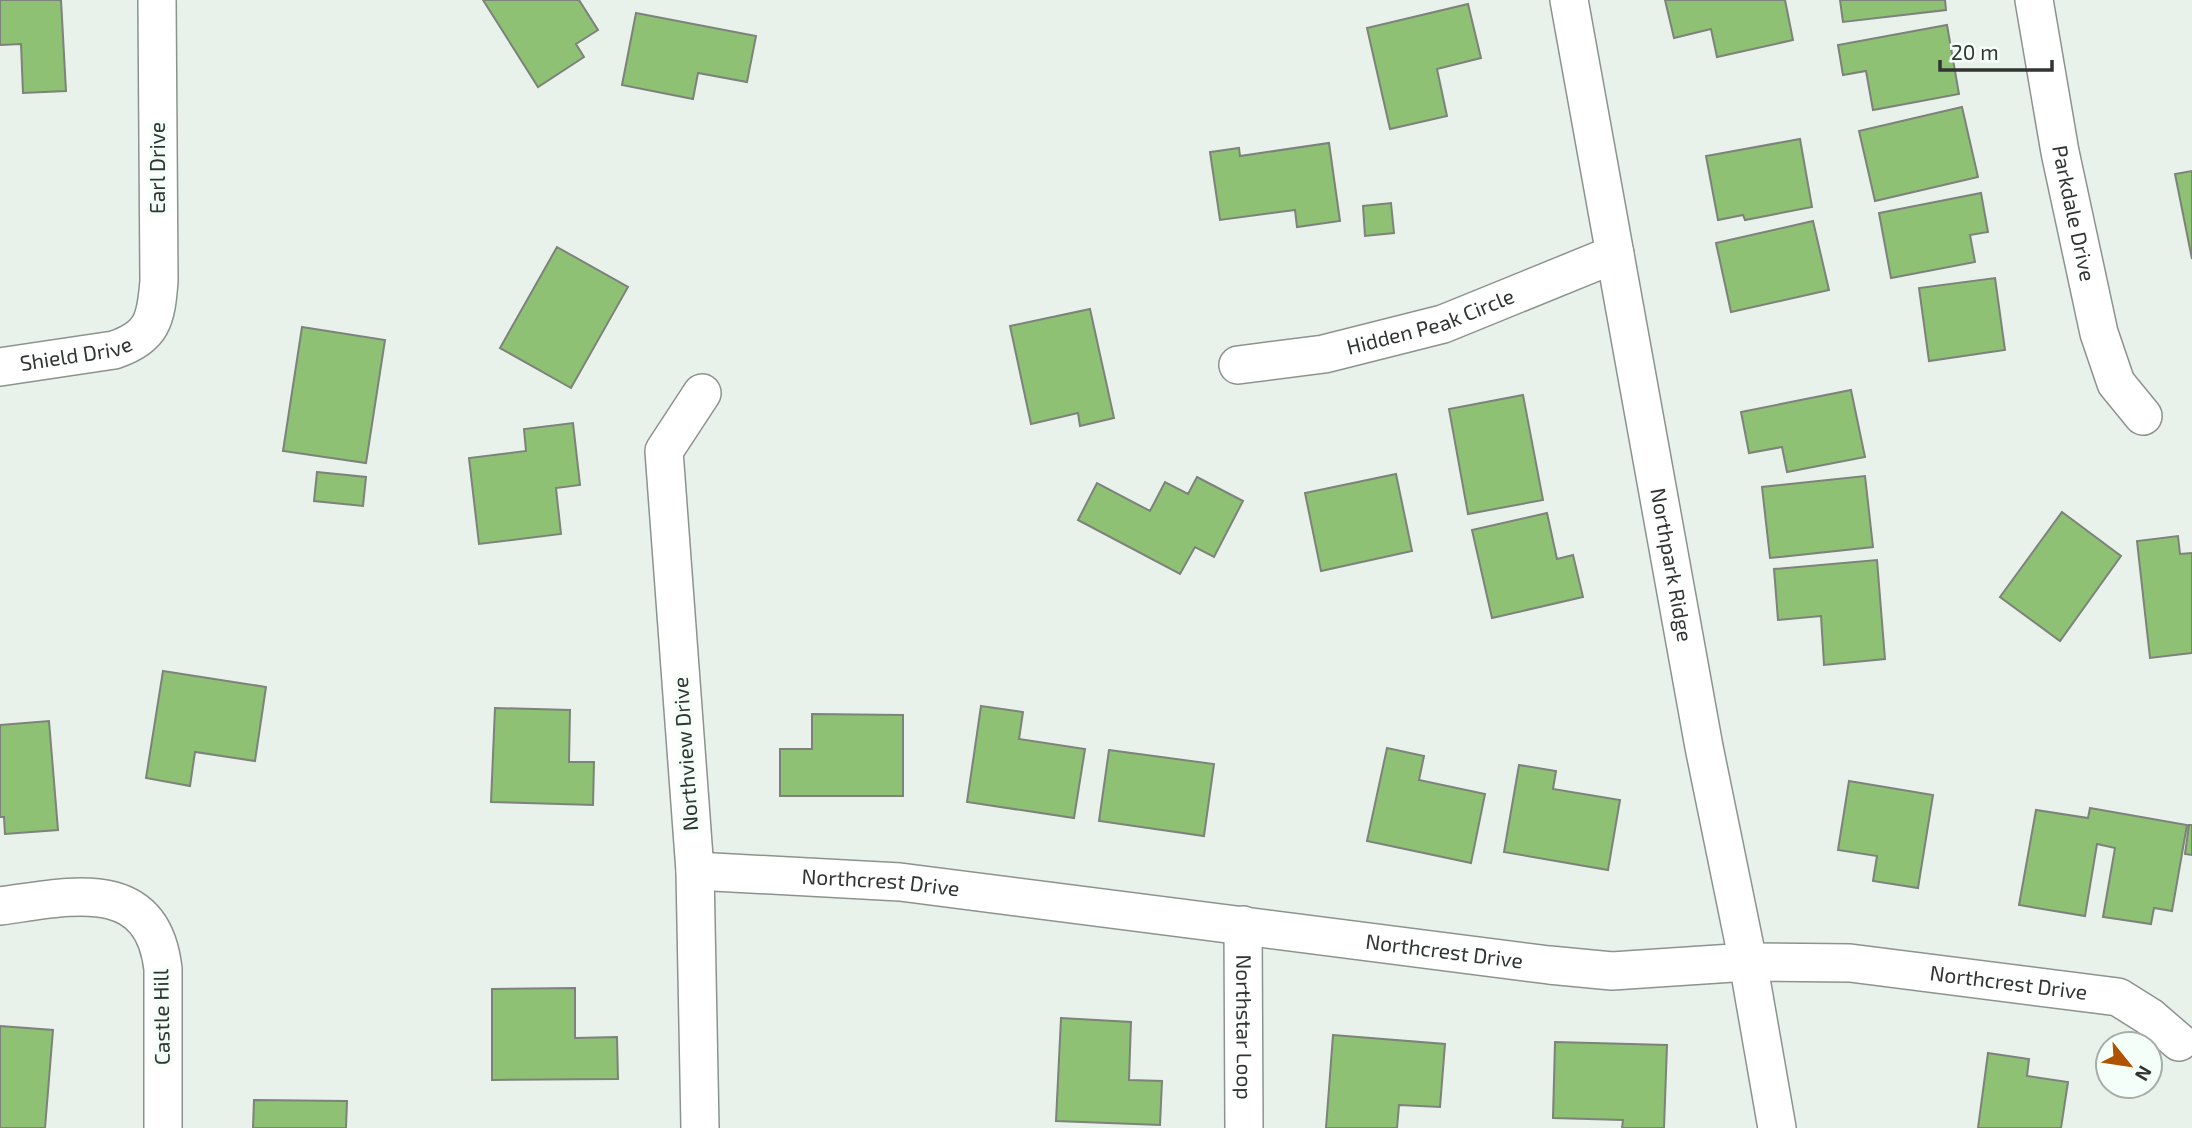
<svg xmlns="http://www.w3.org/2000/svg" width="2192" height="1128" viewBox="0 0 2192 1128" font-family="'Exo 2',sans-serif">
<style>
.building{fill:#8ec174;stroke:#7d827a;stroke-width:2}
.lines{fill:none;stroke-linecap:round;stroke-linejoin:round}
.minor-casing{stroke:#8b938e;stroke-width:40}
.minor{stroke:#fff;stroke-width:37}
.labels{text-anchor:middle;stroke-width:7;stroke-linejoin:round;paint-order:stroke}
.street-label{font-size:21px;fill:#303432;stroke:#f5fff9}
</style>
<rect width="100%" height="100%" fill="#e8f2eb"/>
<!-- building -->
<path class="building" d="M0 0H61L66 91 23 93 21 44 0 45Z
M483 0H579L598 30 576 44 584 57 538 87Z
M1665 0H1785L1793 40 1717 57 1711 29 1674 38Z
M1840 0H1945L1946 10 1843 22Z
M1468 4 1481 58 1437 69 1447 116 1390 129 1367 28Z
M636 13 756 36 747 82 698 73 693 99 622 85Z
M1947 25 1959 94 1873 110 1866 71 1843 75 1838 45Z
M1962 107 1978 177 1875 201 1859 131Z
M1800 139 1812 207 1745 220 1743 215 1718 220 1706 156Z
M1329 143 1340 221 1297 227 1295 210 1220 220 1210 152 1239 148 1240 156Z
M2192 171V259L2175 174Z
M1981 193 1988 232 1970 235 1975 262 1891 278 1879 213Z
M1391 203 1394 233 1365 236 1363 206Z
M1813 221 1829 290 1731 312 1716 243Z
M557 247 628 287 571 388 500 348Z
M1995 278 2005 350 1929 361 1919 288Z
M1090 309 1114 418 1080 426 1078 413 1031 424 1010 326Z
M302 327 385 340 366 463 283 451Z
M1851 390 1865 457 1787 472 1782 447 1749 453 1741 412Z
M1523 395 1543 500 1468 514 1449 409Z
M573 423 580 485 556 488 561 534 479 544 469 458 526 451 524 429Z
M317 472 366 477 363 506 314 501Z
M1396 474 1412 551 1321 571 1305 493Z
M1865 476 1873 547 1770 558 1762 487Z
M1197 477 1243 501 1214 557 1195 547 1180 574 1078 520 1097 483 1150 511 1165 482 1188 494Z
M2062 512 2121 556 2060 641 2000 597Z
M1547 513 1557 559 1573 555 1583 597 1492 618 1472 530Z
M2178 536 2180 554 2192 553V653L2150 658 2137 541Z
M1877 560 1885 659 1824 665 1821 616 1778 620 1774 569Z
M163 671 266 687 255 761 195 752 190 786 146 778Z
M981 706 1023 712 1019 739 1085 749 1074 818 967 802Z
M495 708 570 710 569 762H594L593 805 491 802Z
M812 714 903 715V796H780V749H812Z
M49 721 58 830 5 834 4 817H0V725Z
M1387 748 1424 756 1419 780 1485 794 1471 863 1367 841Z
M1109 750 1214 764 1204 836 1099 821Z
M1519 765 1556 771 1553 789 1620 800 1608 870 1504 852Z
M1849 781 1933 795 1918 888 1873 881 1877 856 1838 850Z
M2090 808 2187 825 2172 911 2154 908 2151 924 2103 917 2115 848 2097 844 2085 916 2019 905 2036 810 2088 818Z
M2189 825H2192V855L2185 854Z
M575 988V1038L617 1037 618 1079 492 1080V989Z
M1061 1018 1131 1022 1129 1080 1162 1081 1160 1125 1056 1121Z
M0 1026 53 1030 45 1128H0Z
M1333 1035 1445 1044 1440 1107 1399 1105 1397 1128H1326Z
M1555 1042 1667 1045 1664 1128H1622L1623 1120 1553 1118Z
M1988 1053 2029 1059 2027 1076 2068 1082 2061 1128H1978Z
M254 1100 347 1101 346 1128H253Z"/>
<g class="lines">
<defs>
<g id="minor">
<path id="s1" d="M1569 0 1704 747 1748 962 1777 1128"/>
<path id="s2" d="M2034 0 2060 152 2099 333 2116 383 2143 416"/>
<path id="s3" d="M1238 365 1324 354 1443 324 1615 254"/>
<path id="s4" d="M0 367 114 350C153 337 156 319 159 281L157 0"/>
<path id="s5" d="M695 871 900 882 1549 965 1612 971 1748 962 1850 963 2118 997 2150 1017 2179 1042"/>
<path d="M0 906C68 897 152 874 163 969V1128"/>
<path id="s6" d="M1243 925 1244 1128"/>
<path d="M700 1128 695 871 664 451 702 393"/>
</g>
</defs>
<!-- minor casing -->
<use href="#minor" class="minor-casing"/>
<!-- minor -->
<use href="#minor" class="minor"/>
</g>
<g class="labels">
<!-- street labels -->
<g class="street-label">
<text transform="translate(158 168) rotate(-90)" y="7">Earl Drive</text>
<text dy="7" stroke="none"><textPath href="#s2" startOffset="217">Parkdale Drive</textPath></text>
<text dy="7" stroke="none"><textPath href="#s3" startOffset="198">Hidden Peak Circle</textPath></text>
<text dy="7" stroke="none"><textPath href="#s4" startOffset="77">Shield Drive</textPath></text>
<text dy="7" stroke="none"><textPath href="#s1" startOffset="574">Northpark Ridge</textPath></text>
<text transform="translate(686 754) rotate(-94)" y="7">Northview Drive</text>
<text dy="7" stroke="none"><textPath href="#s5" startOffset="186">Northcrest Drive</textPath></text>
<text dy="7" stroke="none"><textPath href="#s5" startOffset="754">Northcrest Drive</textPath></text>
<text dy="7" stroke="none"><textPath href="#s5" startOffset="1321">Northcrest Drive</textPath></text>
<text transform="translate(162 1017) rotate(-91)" y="7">Castle Hill</text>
<text dy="7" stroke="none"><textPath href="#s6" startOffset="102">Northstar Loop</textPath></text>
</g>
</g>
<!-- north arrow -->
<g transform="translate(2129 1065) rotate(120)"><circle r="33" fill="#f5fff9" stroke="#a6aea9" stroke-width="2"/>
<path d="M0-5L12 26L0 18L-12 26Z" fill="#b05200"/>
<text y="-10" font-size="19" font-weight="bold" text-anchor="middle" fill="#303432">N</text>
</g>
<!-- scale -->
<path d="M1940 60v10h112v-10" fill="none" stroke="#303432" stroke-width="3.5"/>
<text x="1951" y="60" font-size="21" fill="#303432" stroke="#f5fff9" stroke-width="5" paint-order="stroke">20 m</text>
</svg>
